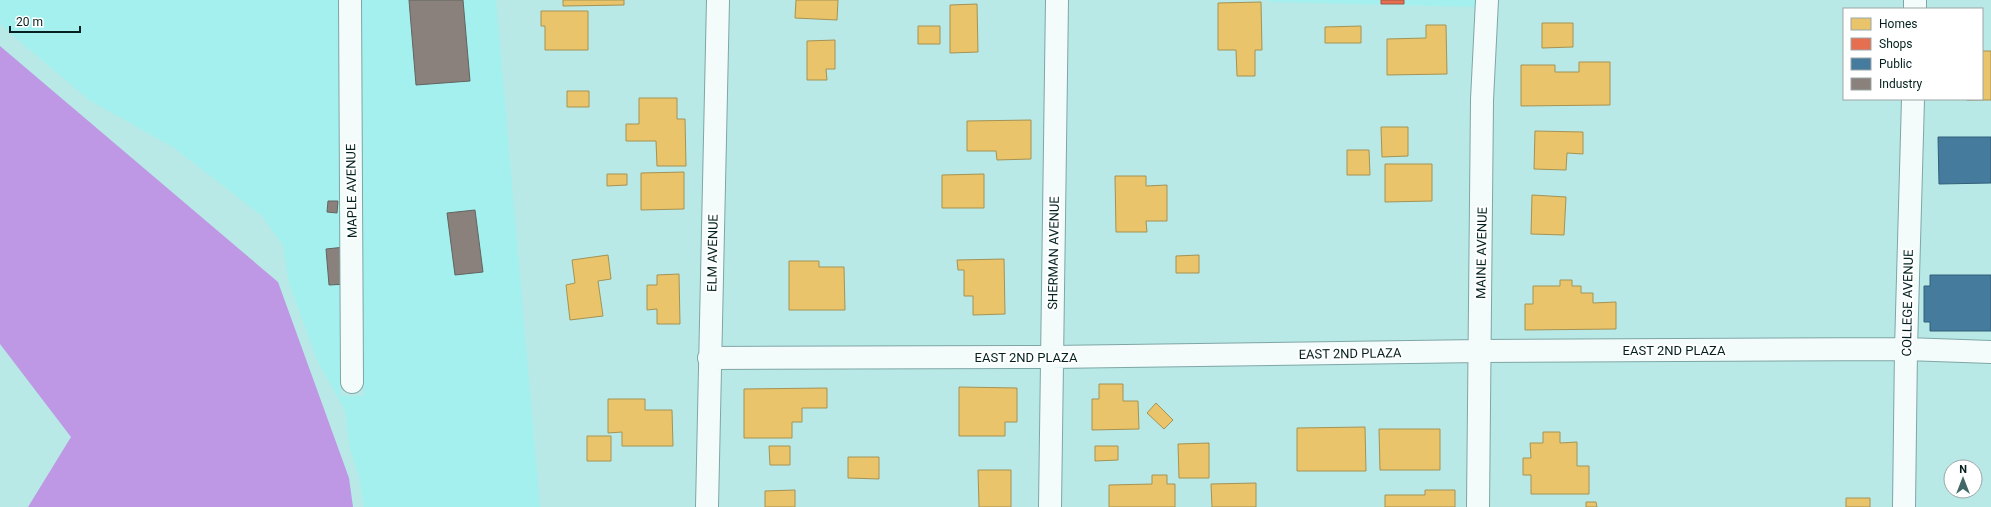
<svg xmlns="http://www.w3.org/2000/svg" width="1991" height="507" viewBox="0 0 1991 507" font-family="Roboto,sans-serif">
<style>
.built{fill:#a3f0ee}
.water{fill:#be98e4}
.homes{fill:#e9c46a;stroke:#a49354}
.shops{fill:#e76f51;stroke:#a35742}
.public{fill:#457b9d;stroke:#326078}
.industry{fill:#8a817c;stroke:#626460}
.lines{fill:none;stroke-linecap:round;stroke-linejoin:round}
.minor-casing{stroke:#7ea6a5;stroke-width:24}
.minor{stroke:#f4fcfb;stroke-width:22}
.labels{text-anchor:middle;stroke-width:4;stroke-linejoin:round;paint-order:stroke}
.street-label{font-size:13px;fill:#042020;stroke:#fff}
</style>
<rect width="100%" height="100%" fill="#b8e9e7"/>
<!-- built -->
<path class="built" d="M0 0H338L341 396H364L361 0H496L540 507H364L359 476 350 449 345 410 318 362 289 283 283 245 262 216 173 147 89 100 16 38 0 24Z
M1269 0H1475V7L1269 2Z"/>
<!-- water -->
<path class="water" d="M0 46 278 282 349 478 353 507H28L71 437 0 344Z"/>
<!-- homes -->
<path class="homes" d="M563 0H624V5L563 6Z
M796 0H838L837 20 795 18Z
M1261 2 1262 50H1255V76H1237L1236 50H1218V3Z
M977 4 978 52 950 53V5Z
M541 11H588V50H545V26H541Z
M1542 23H1573V47L1542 48Z
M1426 25H1446L1447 74 1387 75V39L1426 38Z
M918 26H940V44H918Z
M1361 26V43H1325V27Z
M835 40V69H826L827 80H807V41Z
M1982 51H1991V100H1967L1982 99Z
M1579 62H1610V105L1521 106V65H1555V72H1579Z
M567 91H589V107H567Z
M639 98H677V119H685L686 166H657L656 141H626V124H639Z
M1031 120V159L997 160 996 151H967V121Z
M1381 127H1408V156L1382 157Z
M1535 131 1583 132V154L1567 153 1566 170 1534 169Z
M1347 150H1369L1370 175H1347Z
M1385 164H1432V201L1385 202Z
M684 172V209L641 210V173Z
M607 174H627V185L607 186Z
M984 174V208H942V175Z
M1115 176H1146V186L1167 185V221H1146L1147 232H1116Z
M1532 195 1566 197 1564 235 1531 234Z
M608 255 611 279 598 281 603 316 570 320 566 285 575 283 572 260Z
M1199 255V273H1176V256Z
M1004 259 1005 314 973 315V296H964V270H958L957 260Z
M789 261H819V267H844L845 310H789Z
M679 274 680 324H657V309L647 310V285H657V275Z
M1560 280H1572V286H1581V293H1593V303L1616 302V329L1525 330V304H1533V286H1560Z
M1099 384H1123V401H1138L1139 429 1092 430V399H1099Z
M959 387 1017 388V422H1005V436H959Z
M827 388V408H802V422H792V438H744V389Z
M608 399H645V410H672L673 446H622V432L608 433Z
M1156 403 1173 420 1164 429 1147 413Z
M1365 427 1366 471H1297V428Z
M1379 429H1440V470H1380Z
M1543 432H1560V443L1577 442V466H1589V494H1531V475H1523V458H1531L1530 443H1543Z
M587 436H611V461H587Z
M1209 443V478H1179L1178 444Z
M769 446H790V465H770Z
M1095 446H1118V460L1095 461Z
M848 457H879V479L848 478Z
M978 470H1011V507H979Z
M1152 475H1167V484H1175V507H1109V485L1152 484Z
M1256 483V507H1212L1211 484Z
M795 490V507H765V491Z
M1425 490H1455V507H1385V495H1425Z
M1846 498H1870V507H1846Z
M1586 502H1596L1597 507H1586Z"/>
<!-- shops -->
<path class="shops" d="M1381 0H1404V4H1381Z"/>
<!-- public -->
<path class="public" d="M1938 137H1991V183L1939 184Z
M1930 275H1991V331H1930V322H1924V286H1930Z"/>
<!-- industry -->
<path class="industry" d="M409 0H463L470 81 416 85Z
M328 201H338L337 213 327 212Z
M475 210 483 272 455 275 447 213Z
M345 247 348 284 329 285 326 249Z"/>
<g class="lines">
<defs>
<path id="minor" d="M350 0 352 382
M1915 9V0
M709 358 1051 357 1480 351 1906 349 1991 352
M707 507 718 0
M1050 507 1057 0
M1478 507 1482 100 1487 0
M1904 507 1906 349 1913 99"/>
</defs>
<!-- minor casing -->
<use href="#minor" class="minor-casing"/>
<!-- minor -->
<use href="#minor" class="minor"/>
</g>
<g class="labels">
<!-- street labels -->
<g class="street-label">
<text transform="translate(351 191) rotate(-91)" y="5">MAPLE AVENUE</text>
<text transform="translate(712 253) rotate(-89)" y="5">ELM AVENUE</text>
<text transform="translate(1053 253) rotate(-89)" y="5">SHERMAN AVENUE</text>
<text transform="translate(1481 253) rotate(-89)" y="5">MAINE AVENUE</text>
<text transform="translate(1907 303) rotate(-89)" y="5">COLLEGE AVENUE</text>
<text x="1674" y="355">EAST 2ND PLAZA</text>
<text transform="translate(1350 353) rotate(-1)" y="5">EAST 2ND PLAZA</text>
<text x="1026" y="362">EAST 2ND PLAZA</text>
</g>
</g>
<!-- legend -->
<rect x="1843" y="8" width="140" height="92" fill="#ffffff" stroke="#9ba6a6"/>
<rect x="1851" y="18" width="20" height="12" fill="#e9c46a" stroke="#9ba6a6"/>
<text x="1879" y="28" font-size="12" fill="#042020">Homes</text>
<rect x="1851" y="38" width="20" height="12" fill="#e76f51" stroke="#9ba6a6"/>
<text x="1879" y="48" font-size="12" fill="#042020">Shops</text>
<rect x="1851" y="58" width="20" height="12" fill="#457b9d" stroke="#9ba6a6"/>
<text x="1879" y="68" font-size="12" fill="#042020">Public</text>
<rect x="1851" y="78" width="20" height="12" fill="#8a817c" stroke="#9ba6a6"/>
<text x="1879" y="88" font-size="12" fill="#042020">Industry</text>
<!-- north arrow -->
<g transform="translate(1963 479)"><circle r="19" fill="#ffffff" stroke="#9ba6a6"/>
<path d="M0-3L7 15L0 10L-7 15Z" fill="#436666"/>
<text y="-6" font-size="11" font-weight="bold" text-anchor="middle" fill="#042020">N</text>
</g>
<!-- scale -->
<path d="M10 26v6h70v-6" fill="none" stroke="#042020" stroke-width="2"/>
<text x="16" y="26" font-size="12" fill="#042020" stroke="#ffffff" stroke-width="3" paint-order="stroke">20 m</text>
</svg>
